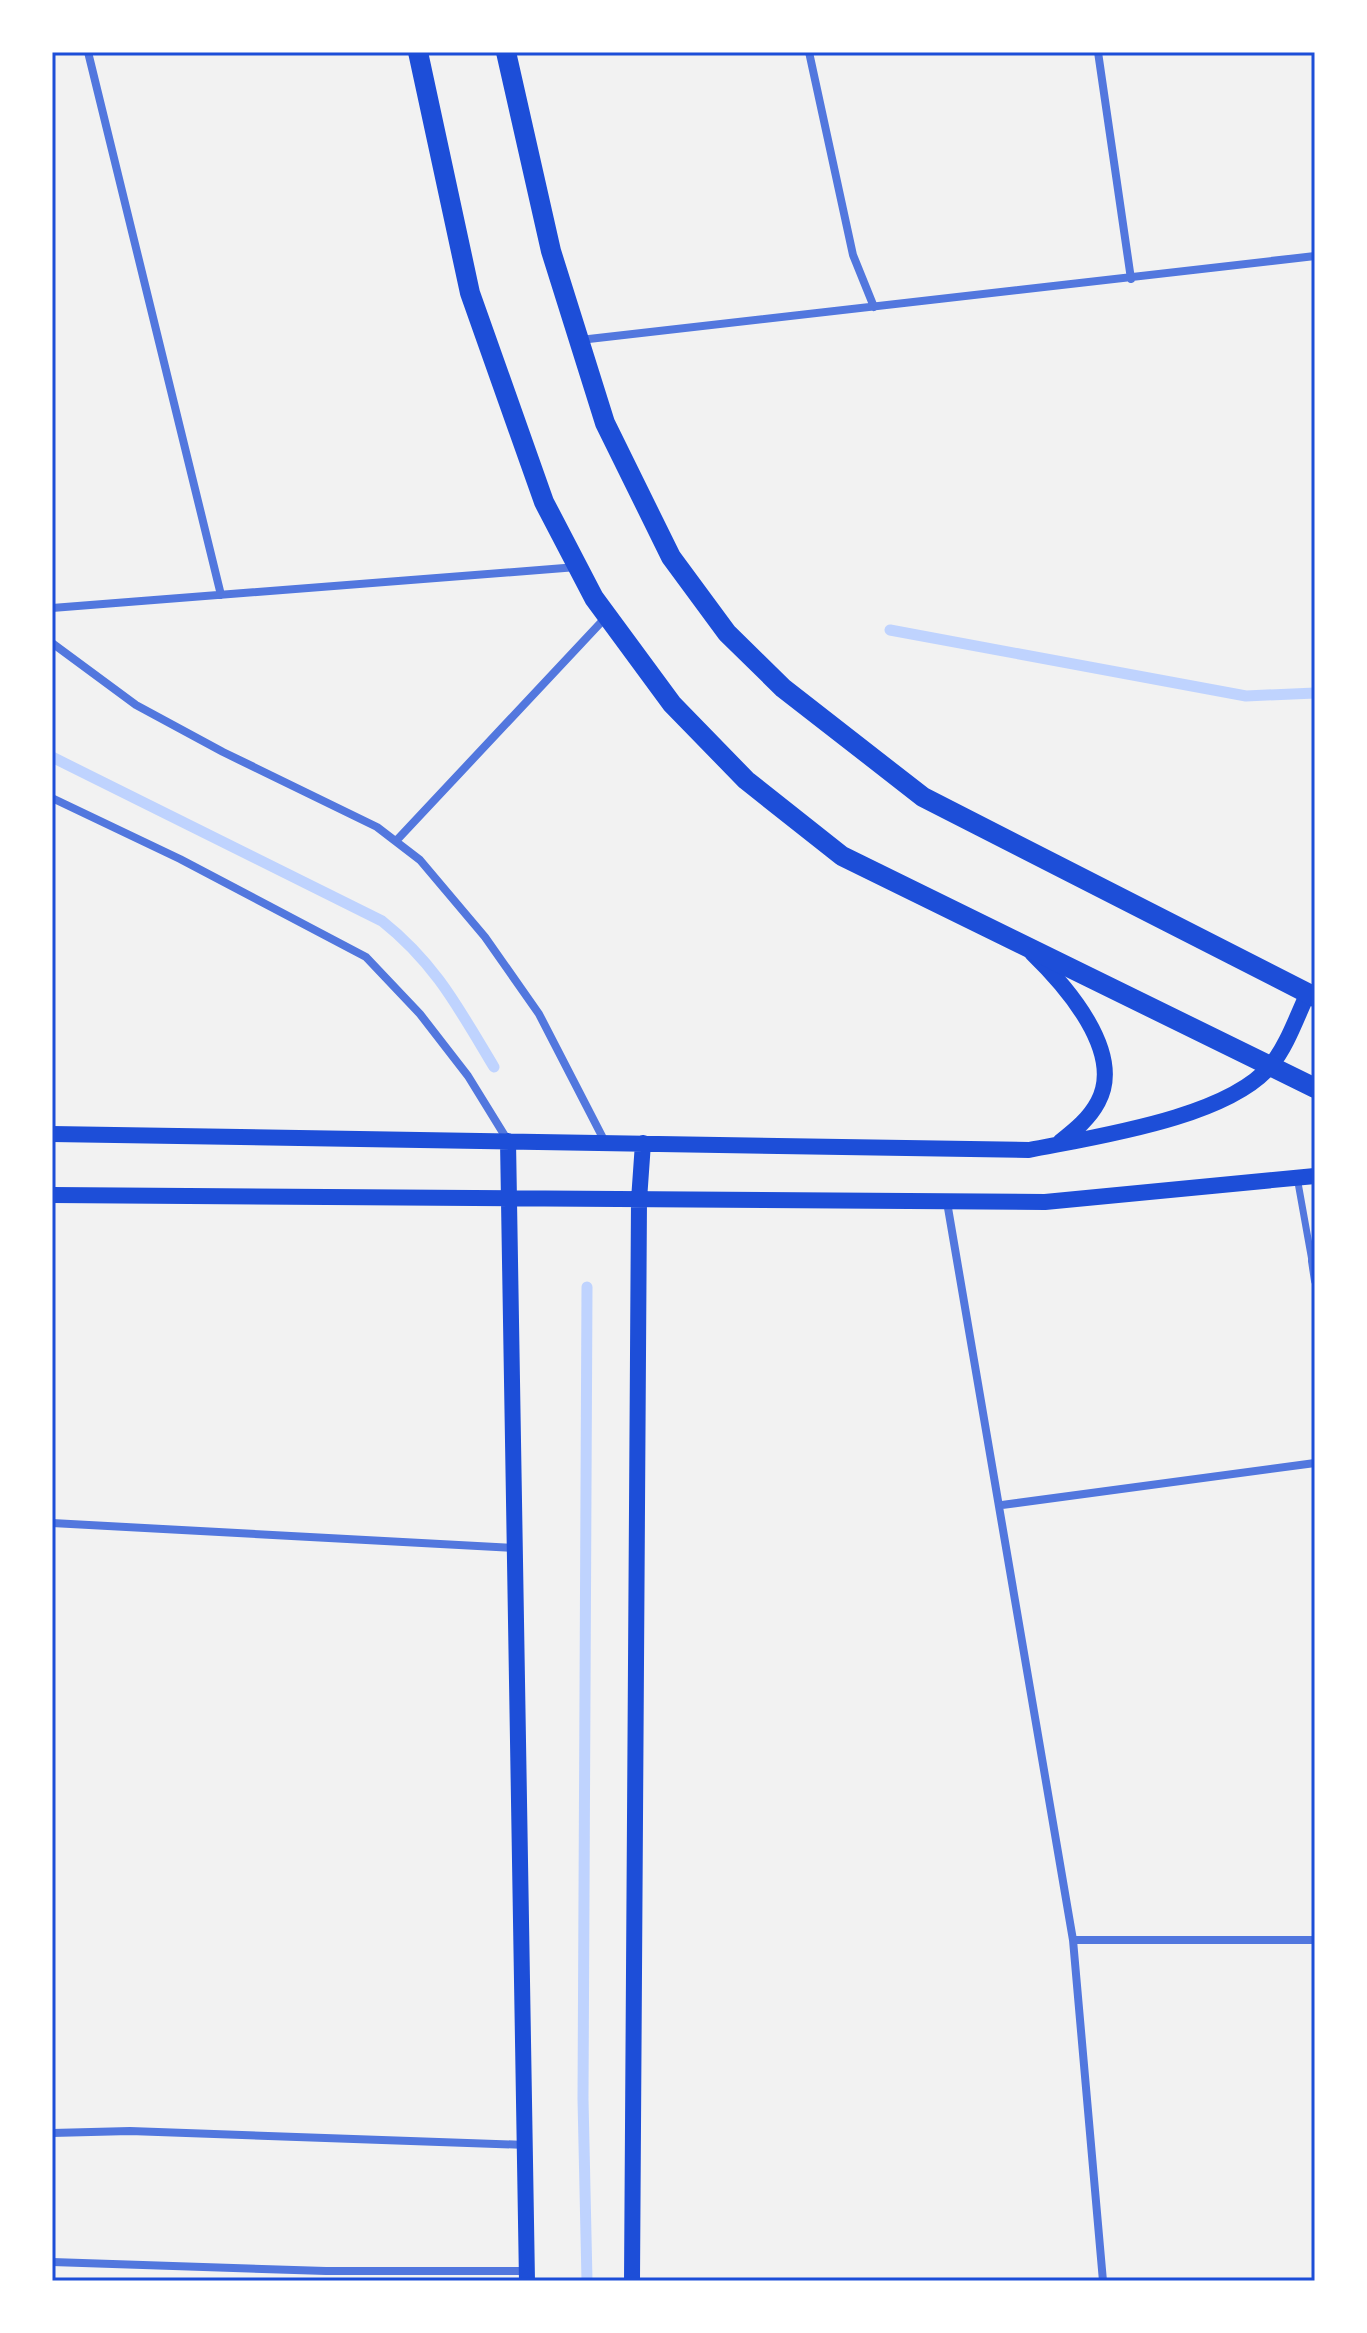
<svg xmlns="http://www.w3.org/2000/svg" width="1367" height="2333" viewBox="0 0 1367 2333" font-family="'Open Sans',sans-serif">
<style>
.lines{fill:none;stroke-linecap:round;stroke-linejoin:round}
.stream{stroke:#bfd3fe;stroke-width:11}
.pedestrian{stroke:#5277de;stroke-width:7}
.minor{stroke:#5277de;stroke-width:8}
.secondary{stroke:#1d4ed8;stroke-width:16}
.primary{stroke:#1d4ed8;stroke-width:20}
.neatline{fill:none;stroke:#1d4ed8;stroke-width:3}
</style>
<rect width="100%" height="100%" fill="#f2f2f2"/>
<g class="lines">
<!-- stream -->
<path class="stream" d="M890 630 1246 696 1315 693
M52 757 382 921C436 964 459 1009 494 1067
M587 1287 583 2099 587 2281"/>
<!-- pedestrian -->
<path class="pedestrian" d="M1297 1177 1312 1261"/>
<!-- minor -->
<path class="minor" d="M88 52 221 595
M809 52 853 255 874 307
M1098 52 1131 279
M580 340 1315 256
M52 608 577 567
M52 643 136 705 223 752 377 827 420 860 485 937 539 1014 604 1140
M52 798 180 859 366 957 420 1014 468 1076 508 1141
M396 841 607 616
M947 1202 1073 1940 1103 2281
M1312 1261 1315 1281
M1002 1505 1315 1463
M52 1523 514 1548
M1073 1940H1315
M52 2133 130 2131 526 2145
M52 2262 326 2271H527"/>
<!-- secondary -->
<path class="secondary" d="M1032 953C1065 985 1125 1052 1098 1102 1089 1119 1075 1130 1060 1142
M52 1134 1029 1150C1093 1137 1228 1118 1271 1065 1287 1046 1297 1016 1308 993
M508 1141 527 2281
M52 1195 1045 1202 1315 1176
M632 2281 639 1200 643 1143"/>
<!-- primary -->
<path class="primary" d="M418 52 470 293 544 502 594 598 672 704 746 780 842 856 1315 1088
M506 52 551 251 605 423 671 557 727 633 783 688 923 797 1315 997"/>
</g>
<!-- border -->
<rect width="1367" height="2333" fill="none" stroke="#ffffff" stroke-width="108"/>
<rect x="54" y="54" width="1259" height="2225" class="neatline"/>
</svg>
